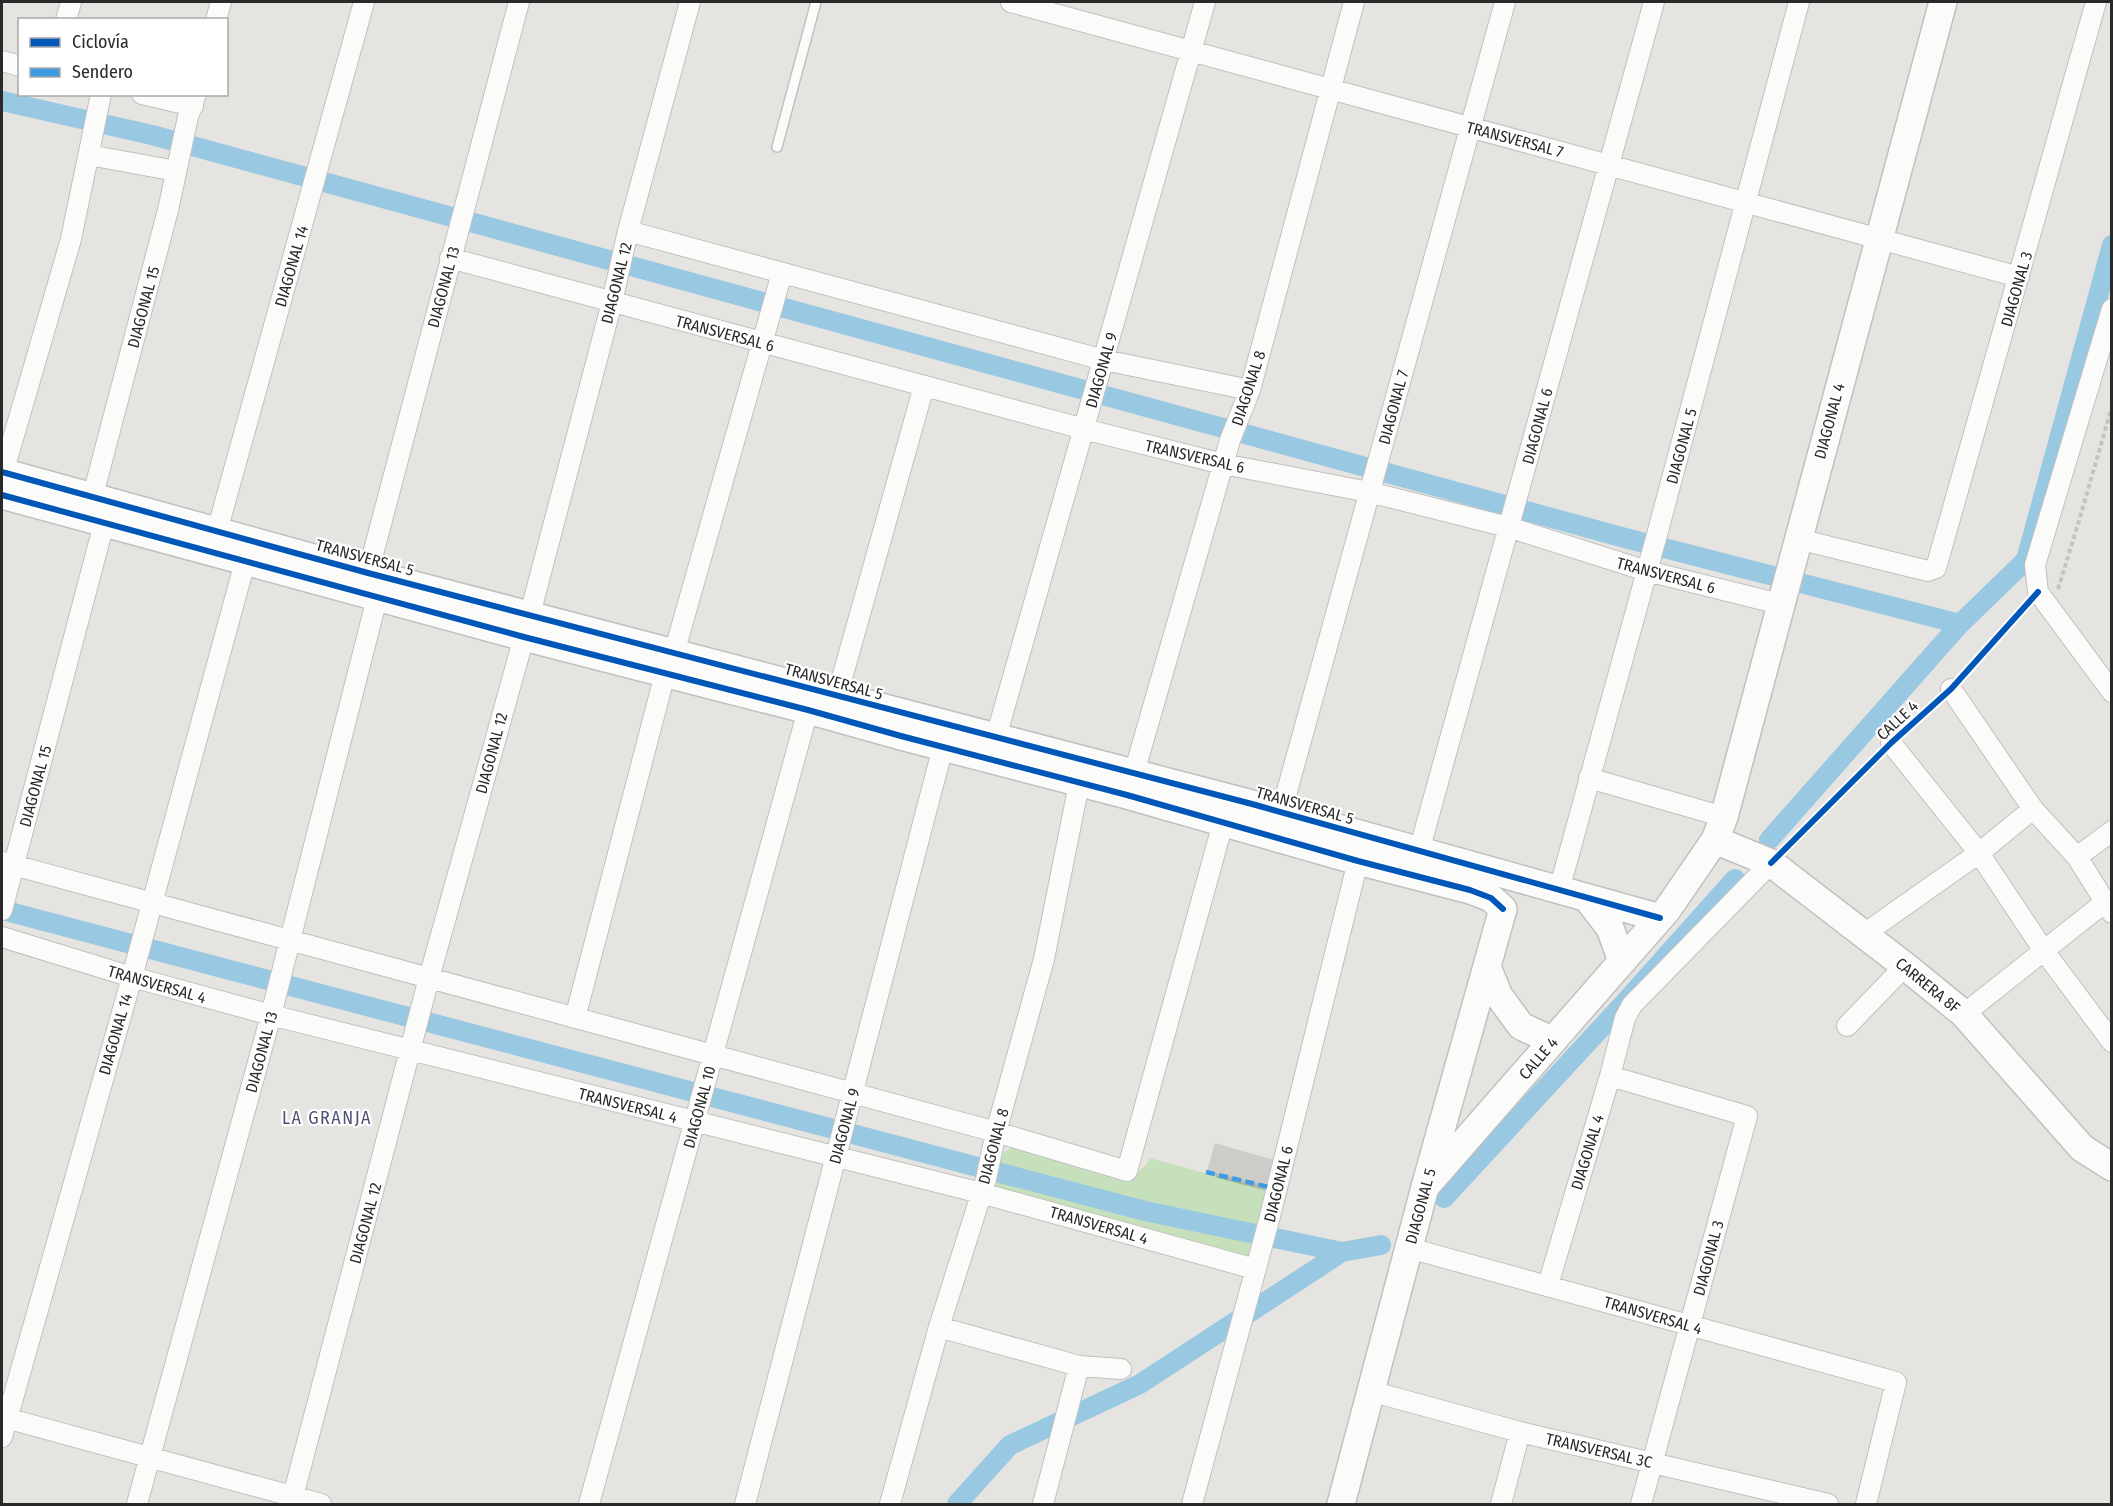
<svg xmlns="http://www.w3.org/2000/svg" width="2113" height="1506" font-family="'Fira Sans Condensed',sans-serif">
	<rect width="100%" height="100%" fill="#e6e4e0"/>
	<path fill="#c6e0bb" d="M1012 1147 1120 1176C1134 1175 1144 1171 1150 1158L1267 1190 1249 1260 997 1196 991 1179 997 1157Z"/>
	<path fill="#0003" d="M1273 1162 1276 1193 1217 1178 1209 1170Z"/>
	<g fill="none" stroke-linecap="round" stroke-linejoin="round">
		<path stroke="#99c8e2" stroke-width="20" d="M2 101 152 135 1625 538 1960 624
			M1769 840 1960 624 2026 560 2112 245
			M2 910 1145 1211 1342 1252
			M1444 1198 1625 1002 1735 879
			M957 1504 1010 1445 1140 1384 1342 1252 1381 1245"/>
	</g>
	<path fill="#ceccc9" d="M1215 1143 1274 1160 1268 1186 1207 1171Z"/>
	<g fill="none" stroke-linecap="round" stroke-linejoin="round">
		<g stroke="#c0c0c0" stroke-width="12">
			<path id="lane" d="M777 147 816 2"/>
		</g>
		<g stroke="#c0c0c0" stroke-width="22">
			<path id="street" d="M1011 2 2019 277
				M66 20 71 2
				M216 20 221 2
				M2 61 20 66
				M142 94 193 106
				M89 155 176 171
				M628 231 1104 360 1250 390
				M450 258 1084 429 1223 464 1369 492 1508 527 1647 571 1780 604
				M2112 309 2035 565 2038 592 2112 692
				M3 473 71 239 101 94
				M89 510 168 210 188 117 196 94
				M217 531 364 2
				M1798 539 1928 571 1936 568 2096 2
				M368 573 519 2
				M674 653 782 273
				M1951 689 2033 809 2077 857 2112 913
				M837 696 924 386
				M996 737 1205 2
				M1891 743 1979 853 2044 951 2112 1042
				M1134 773 1230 440 1250 390 1354 2
				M1589 778 1724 817
				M1281 813 1505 2
				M1419 851 1654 2
				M2077 857 2112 831
				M2 862 996 1132 1127 1171 1223 823
				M1559 890 1658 531 1799 2
				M2 910 107 512
				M1864 934 1979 853 2033 809
				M2 937 132 977 271 1015 981 1193 1255 1269
				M1964 1014 2104 903
				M575 1018 665 674
				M1847 1026 1905 966
				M1610 1076 1747 1116 1641 1504
				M1409 1248 1896 1382 1866 1504
				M1548 1285 1610 1076 1625 1018 1632 1005 1771 863
				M939 1327 1079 1366 1121 1369
				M1370 1391 1520 1432 1828 1504
				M2 1417 321 1504
				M2 1437 132 977 245 562
				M137 1504 271 1015 377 598
				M291 1504 429 978 524 637 612 302 628 231 690 2
				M589 1504 808 710
				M745 1504 943 747
				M890 1504 939 1327 986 1179 996 1132 1044 959 1079 784
				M1043 1504 1079 1366
				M1192 1504 1268 1224 1358 861
				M1501 1504 1520 1432"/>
		</g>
		<g stroke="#c0c0c0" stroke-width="30">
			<path id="secondary" d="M2 472 368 573 1252 804 1660 918
				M2 495 524 637 808 710 901 736 1127 795 1358 861 1470 890 1491 898 1503 909
				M1715 840 1771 863 1905 966 1964 1014 2082 1148 2112 1167
				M1587 898 1610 928 1622 961
				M1487 967 1499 996 1521 1026 1553 1041
				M1425 1187 1667 910 1715 840 1724 817 1943 2
				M1341 1504 1425 1187 1503 909"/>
		</g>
		<path stroke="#c3c3c2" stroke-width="4" stroke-dasharray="4.5 3" stroke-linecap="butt" d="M2058 589 2079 521 2112 406"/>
		<use href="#lane" stroke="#fbfbfa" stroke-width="9"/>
		<use href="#street" stroke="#fbfbfa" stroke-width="20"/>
		<use href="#secondary" stroke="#fbfbfa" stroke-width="27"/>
		<path stroke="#3d9ce1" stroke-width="4.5" stroke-dasharray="9 4.5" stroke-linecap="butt" d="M1206 1172 1277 1189"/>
		<g stroke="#fff" stroke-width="10">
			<path id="cycleway" d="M2 472 368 573 1252 804 1660 918
				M2 495 524 637 808 710 901 736 1127 795 1358 861 1470 890 1491 898 1503 909
				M1771 863 1891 743 1951 689 2038 592"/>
		</g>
		<use href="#cycleway" stroke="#0057b8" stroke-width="6"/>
	</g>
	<g text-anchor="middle" stroke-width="4.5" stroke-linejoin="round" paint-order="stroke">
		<g font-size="16" fill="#292929" stroke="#fff">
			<text transform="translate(1515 139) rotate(15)" y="6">TRANSVERSAL 7</text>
			<text transform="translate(291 266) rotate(-74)" y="6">DIAGONAL 14</text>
			<text transform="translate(616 283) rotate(-76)" y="6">DIAGONAL 12</text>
			<text transform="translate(443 287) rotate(-75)" y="6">DIAGONAL 13</text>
			<text transform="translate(2016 289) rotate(-74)" y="6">DIAGONAL 3</text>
			<text transform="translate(143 307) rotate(-75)" y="6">DIAGONAL 15</text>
			<text transform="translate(725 333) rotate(15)" y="6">TRANSVERSAL 6</text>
			<text transform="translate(1101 370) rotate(-74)" y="6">DIAGONAL 9</text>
			<text transform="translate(1248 388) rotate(-72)" y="6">DIAGONAL 8</text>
			<text transform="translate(1393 407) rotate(-75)" y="6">DIAGONAL 7</text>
			<text transform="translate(1829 421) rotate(-75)" y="6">DIAGONAL 4</text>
			<text transform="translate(1537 426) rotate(-75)" y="6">DIAGONAL 6</text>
			<text transform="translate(1681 446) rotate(-75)" y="6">DIAGONAL 5</text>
			<text transform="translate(1195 456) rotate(13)" y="6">TRANSVERSAL 6</text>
			<text transform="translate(365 557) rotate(15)" y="6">TRANSVERSAL 5</text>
			<text transform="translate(1666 575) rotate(15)" y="6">TRANSVERSAL 6</text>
			<text transform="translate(834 681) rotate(15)" y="6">TRANSVERSAL 5</text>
			<text transform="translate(1897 720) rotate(-43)" y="6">CALLE 4</text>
			<text transform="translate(491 753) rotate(-75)" y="6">DIAGONAL 12</text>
			<text transform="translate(35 786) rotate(-75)" y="6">DIAGONAL 15</text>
			<text transform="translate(1305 805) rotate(16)" y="6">TRANSVERSAL 5</text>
			<text transform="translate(157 984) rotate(16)" y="6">TRANSVERSAL 4</text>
			<text transform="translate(1928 985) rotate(39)" y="6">CARRERA 8F</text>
			<text transform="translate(115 1034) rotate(-74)" y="6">DIAGONAL 14</text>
			<text transform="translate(261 1052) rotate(-75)" y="6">DIAGONAL 13</text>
			<text transform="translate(1538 1058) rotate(-49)" y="6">CALLE 4</text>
			<text transform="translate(628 1105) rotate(14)" y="6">TRANSVERSAL 4</text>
			<text transform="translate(699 1107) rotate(-75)" y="6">DIAGONAL 10</text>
			<text transform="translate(844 1126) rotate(-75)" y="6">DIAGONAL 9</text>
			<text transform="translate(993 1146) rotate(-75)" y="6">DIAGONAL 8</text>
			<text transform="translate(1587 1152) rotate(-73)" y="6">DIAGONAL 4</text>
			<text transform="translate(1278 1184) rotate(-76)" y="6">DIAGONAL 6</text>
			<text transform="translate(1420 1206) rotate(-75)" y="6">DIAGONAL 5</text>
			<text transform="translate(365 1223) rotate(-75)" y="6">DIAGONAL 12</text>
			<text transform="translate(1099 1225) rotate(16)" y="6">TRANSVERSAL 4</text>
			<text transform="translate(1708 1258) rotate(-75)" y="6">DIAGONAL 3</text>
			<text transform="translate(1653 1315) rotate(16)" y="6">TRANSVERSAL 4</text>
			<text transform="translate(1599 1450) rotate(13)" y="6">TRANSVERSAL 3C</text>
		</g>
		<g font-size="18" letter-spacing="1.5" fill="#4e5175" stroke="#fff">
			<text x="327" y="1124">LA GRANJA</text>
		</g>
	</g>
	<rect width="2113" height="1506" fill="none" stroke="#292929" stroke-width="6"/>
	<rect x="18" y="18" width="210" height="78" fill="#ffffff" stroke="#a9a9a9" stroke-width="1.5"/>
	<rect x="30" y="38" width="30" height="9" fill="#0057b8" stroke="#a9a9a9" stroke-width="1.5"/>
	<text x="72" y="48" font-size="18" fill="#292929">Ciclovía</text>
	<rect x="30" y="68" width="30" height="9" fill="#3d9ce1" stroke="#a9a9a9" stroke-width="1.5"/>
	<text x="72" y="78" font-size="18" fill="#292929">Sendero</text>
</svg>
